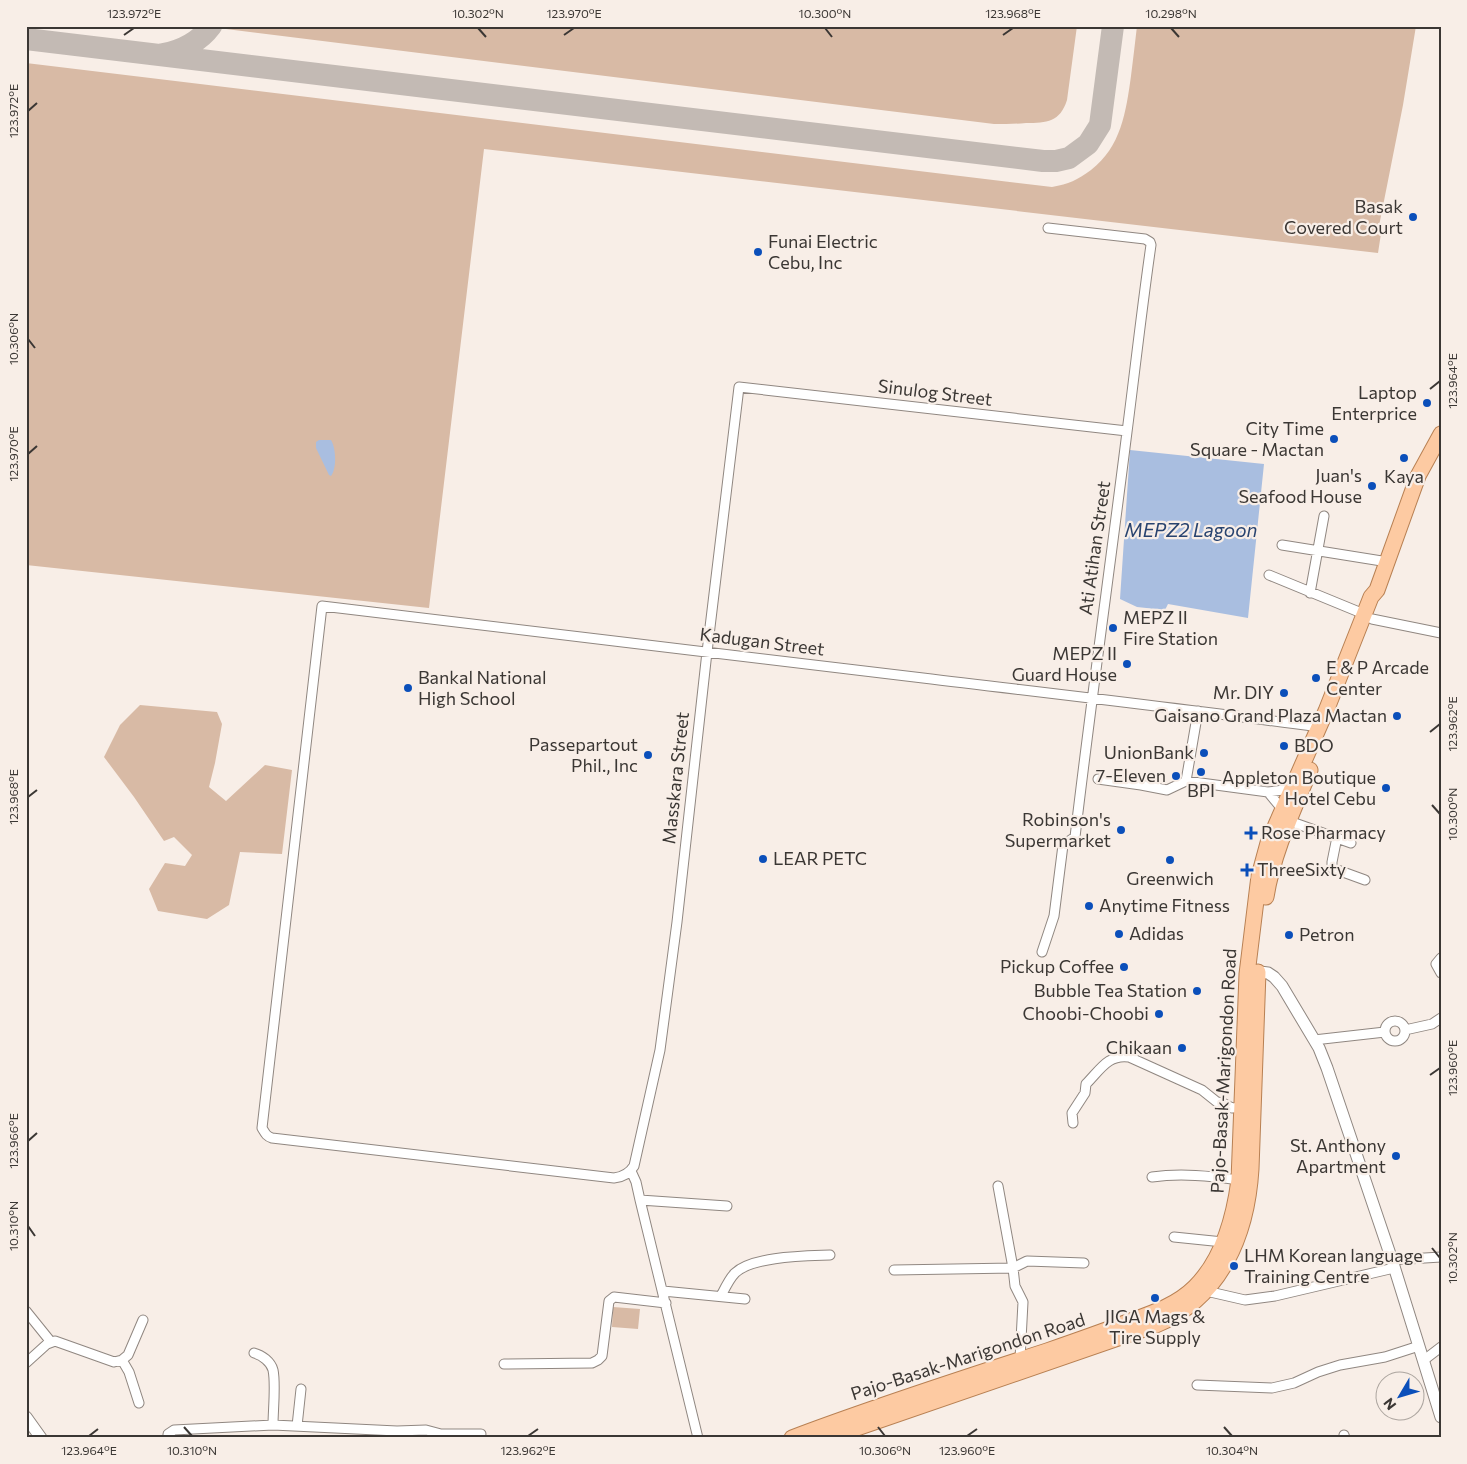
<svg xmlns="http://www.w3.org/2000/svg" width="1467" height="1464" font-family="Commissioner,sans-serif">
	<rect width="100%" height="100%" fill="#f8eee7"/>
	<path fill="#d8baa5" d="M229 26H1077L1067 100C1060 122 1047 123 1026 123 1015 124 1005 124 994 124L226 29Z
		M1137 26H1416L1403 105 1379 226 1382 227 1378 253 484 149 429 608 26 565V63L1052 187C1069 184 1077 180 1091 170 1121 147 1126 112 1131 76 1133 60 1135 43 1137 26Z
		M140 705 217 712 222 724 215 763 209 787 226 801 265 765 292 770 282 854 240 852 229 905 207 919 158 911 149 889 165 863 185 866 192 855 174 837 164 841 134 797 104 757 120 725Z
		M613 1307 640 1309 638 1329 612 1327Z"/>
	<path fill="#a9bee0" d="M319 440H331C336 448 337 468 331 476L329 475 316 448V442Z
		M1130 450 1264 464 1248 618 1168 604 1165 610 1137 607 1120 599Z"/>
	<g fill="none" stroke-linecap="round" stroke-linejoin="round">
		<path stroke="#c3bab4" stroke-width="22" d="M26 39 1043 161H1056L1069 158 1088 144 1100 125 1113 26
			M163 54C182 51 200 41 211 26"/>
		<g stroke="#908781" stroke-width="11">
			<path id="minor" d="M1127 431 739 387 707 652 677 922 660 1050 634 1166C629 1174 623 1177 614 1178L272 1138C266 1136 265 1133 262 1128L322 606C522 630 723 654 923 678 1055 694 1187 709 1318 727
				M1282 545 1388 562
				M1269 575 1364 614
				M1310 593 1324 516
				M1372 619 1441 633
				M1098 779 1141 785 1167 790 1186 781 1268 792 1291 789
				M1186 781 1198 711
				M1268 792 1282 809
				M1289 821 1351 843
				M1337 837 1332 862V868L1365 880
				M1042 952 1054 916 1063 845 1075 837C1091 702 1110 567 1127 432 1135 370 1142 307 1151 245L1150 242 1145 239 1048 228
				M1441 958 1436 964 1441 973
				M1385 1031a10 10 0 1 1 20 0a10 10 0 1 1-20 0Z
				M1405 1030 1432 1024 1441 1018
				M1314 1040 1385 1032
				M1073 1123 1072 1113 1085 1093 1086 1084C1100 1070 1108 1054 1129 1057L1202 1090 1217 1102 1223 1103 1232 1108 1242 1107
				M631 1171 636 1182 640 1200 698 1438
				M1152 1177C1181 1173 1210 1176 1239 1180
				M998 1186 1013 1268 1015 1286 1023 1302 1020 1359
				M640 1200 727 1206
				M1174 1237 1223 1242
				M1392 1260 1441 1257
				M894 1270 1013 1268 1027 1261 1084 1263
				M663 1291 745 1299
				M1206 1291 1245 1300 1275 1296 1394 1268
				M721 1296C725 1288 729 1279 735 1273 753 1256 806 1256 830 1255
				M26 1311 51 1342
				M254 1353C262 1355 271 1362 273 1370 276 1384 273 1410 273 1425
				M122 1360 129 1372 139 1403
				M1424 1360 1441 1347
				M26 1363 47 1344 55 1341 114 1362 122 1360 128 1355 143 1320
				M504 1364 592 1363 598 1360 602 1356 609 1301 614 1297 666 1303
				M1197 1385 1272 1388 1294 1383 1318 1372 1340 1365 1385 1357 1419 1346
				M297 1426 301 1389
				M1344 1435 1345 1438
				M168 1438V1434L174 1430 273 1425 397 1431 426 1430 441 1434H481"/>
		</g>
		<g stroke="#908781" stroke-width="13">
			<path id="tertiary" d="M1252 971 1268 973 1274 977 1282 986 1319 1048 1327 1068 1392 1260 1441 1417
				M26 1417 41 1438"/>
		</g>
		<g stroke="#b88053" stroke-width="17">
			<path id="primary" d="M1266 897C1273 853 1293 811 1310 770
				M792 1438C876 1406 961 1379 1047 1351 1073 1342 1099 1333 1125 1323 1150 1314 1176 1306 1195 1287 1223 1259 1234 1218 1239 1180L1247 974 1259 876 1268 843 1326 711 1371 597 1377 590 1418 476 1441 434
				M828 1438 1156 1325C1221 1298 1247 1235 1251 1169L1258 972"/>
		</g>
		<use href="#minor" stroke="#fff" stroke-width="9"/>
		<use href="#tertiary" stroke="#fff" stroke-width="11"/>
		<use href="#primary" stroke="#fdcaa2" stroke-width="15"/>
	</g>
	<path fill="none" stroke="#3b3734" stroke-width="2" d="M478 28 486 37M825 28 832 37M1171 28 1179 37M124 35 134 28M564 35 574 28M1003 35 1013 28M28 111 37 103M28 339 35 348M1430 389 1440 381M28 454 37 446M1430 732 1440 724M28 797 37 790M1432 805 1440 814M1430 1075 1440 1068M28 1141 37 1133M28 1226 35 1236M1432 1248 1440 1258M184 1427 192 1436M878 1427 885 1436M1224 1427 1232 1436M89 1436 98 1429M528 1436 538 1429M967 1436 977 1429"/>
	<g fill="#0b4fba" stroke="#f8eee7" stroke-width="2">
		<circle cx="1413" cy="217" r="5"/>
		<circle cx="758" cy="252" r="5"/>
		<circle cx="1427" cy="403" r="5"/>
		<circle cx="1334" cy="439" r="5"/>
		<circle cx="1404" cy="458" r="5"/>
		<circle cx="1372" cy="486" r="5"/>
		<circle cx="1113" cy="628" r="5"/>
		<circle cx="1127" cy="664" r="5"/>
		<circle cx="1316" cy="678" r="5"/>
		<circle cx="408" cy="688" r="5"/>
		<circle cx="1284" cy="693" r="5"/>
		<circle cx="1397" cy="716" r="5"/>
		<circle cx="1284" cy="746" r="5"/>
		<circle cx="1204" cy="753" r="5"/>
		<circle cx="648" cy="755" r="5"/>
		<circle cx="1201" cy="772" r="5"/>
		<circle cx="1176" cy="776" r="5"/>
		<circle cx="1386" cy="788" r="5"/>
		<circle cx="1121" cy="830" r="5"/>
		<path d="M1248.5 825.5h5v5h5v5h-5v5h-5v-5h-5v-5h5z"/>
		<circle cx="763" cy="859" r="5"/>
		<circle cx="1170" cy="860" r="5"/>
		<path d="M1244.5 862.5h5v5h5v5h-5v5h-5v-5h-5v-5h5z"/>
		<circle cx="1089" cy="906" r="5"/>
		<circle cx="1119" cy="934" r="5"/>
		<circle cx="1289" cy="935" r="5"/>
		<circle cx="1124" cy="967" r="5"/>
		<circle cx="1197" cy="991" r="5"/>
		<circle cx="1159" cy="1014" r="5"/>
		<circle cx="1182" cy="1048" r="5"/>
		<circle cx="1396" cy="1156" r="5"/>
		<circle cx="1234" cy="1266" r="5"/>
		<circle cx="1155" cy="1298" r="5"/>
	</g>
	<g text-anchor="middle" stroke-width="4.5" stroke-linejoin="round" paint-order="stroke">
		<g font-size="18" fill="#3b3734" stroke="#f8eee7" text-anchor="end">
			<text x="1403" y="213">Basak<tspan x="1403" dy="21">Covered Court</tspan></text>
			<text x="768" y="248" text-anchor="start">Funai Electric<tspan x="768" dy="21">Cebu, Inc</tspan></text>
			<text x="1417" y="399">Laptop<tspan x="1417" dy="21">Enterprice</tspan></text>
			<text x="1324" y="435">City Time<tspan x="1324" dy="21">Square - Mactan</tspan></text>
			<text x="1362" y="482">Juan's<tspan x="1362" dy="21">Seafood House</tspan></text>
			<text x="1404" y="483" text-anchor="middle">Kaya</text>
			<text x="1123" y="624" text-anchor="start">MEPZ II<tspan x="1123" dy="21">Fire Station</tspan></text>
			<text x="1117" y="660">MEPZ II<tspan x="1117" dy="21">Guard House</tspan></text>
			<text x="1326" y="674" text-anchor="start">E &amp; P Arcade<tspan x="1326" dy="21">Center</tspan></text>
			<text x="418" y="684" text-anchor="start">Bankal National<tspan x="418" dy="21">High School</tspan></text>
			<text x="1274" y="699">Mr. DIY</text>
			<text x="1387" y="722">Gaisano Grand Plaza Mactan</text>
			<text x="638" y="751">Passepartout<tspan x="638" dy="21">Phil., Inc</tspan></text>
			<text x="1294" y="752" text-anchor="start">BDO</text>
			<text x="1194" y="759">UnionBank</text>
			<text x="1166" y="782">7-Eleven</text>
			<text x="1376" y="784">Appleton Boutique<tspan x="1376" dy="21">Hotel Cebu</tspan></text>
			<text x="1201" y="797" text-anchor="middle">BPI</text>
			<text x="1111" y="826">Robinson's<tspan x="1111" dy="21">Supermarket</tspan></text>
			<text x="1261" y="839" text-anchor="start">Rose Pharmacy</text>
			<text x="773" y="865" text-anchor="start">LEAR PETC</text>
			<text x="1257" y="876" text-anchor="start">ThreeSixty</text>
			<text x="1170" y="885" text-anchor="middle">Greenwich</text>
			<text x="1099" y="912" text-anchor="start">Anytime Fitness</text>
			<text x="1129" y="940" text-anchor="start">Adidas</text>
			<text x="1299" y="941" text-anchor="start">Petron</text>
			<text x="1114" y="973">Pickup Coffee</text>
			<text x="1187" y="997">Bubble Tea Station</text>
			<text x="1149" y="1020">Choobi-Choobi</text>
			<text x="1172" y="1054">Chikaan</text>
			<text x="1386" y="1152">St. Anthony<tspan x="1386" dy="21">Apartment</tspan></text>
			<text x="1244" y="1262" text-anchor="start">LHM Korean language<tspan x="1244" dy="21">Training Centre</tspan></text>
			<text x="1155" y="1323" text-anchor="middle">JIGA Mags &amp;<tspan x="1155" dy="21">Tire Supply</tspan></text>
		</g>
		<g font-size="18" fill="#3b3734" stroke="#f8eee7">
			<text transform="translate(935 393) rotate(7)" y="6">Sinulog Street</text>
			<text transform="translate(1095 548) rotate(-82)" y="6">Ati Atihan Street</text>
			<text transform="translate(762 642) rotate(7)" y="6">Kadugan Street</text>
			<text transform="translate(676 778) rotate(-84)" y="6">Masskara Street</text>
			<text transform="translate(1224 1071) rotate(-87)" y="6">Pajo-Basak-Marigondon Road</text>
			<text transform="translate(968 1357) rotate(-18)" y="6">Pajo-Basak-Marigondon Road</text>
		</g>
		<g font-size="19" font-style="italic" fill="#28436f" stroke="#f8eee7">
			<text x="1191" y="537">MEPZ2 Lagoon</text>
		</g>
	</g>
	<rect width="1467" height="1464" fill="none" stroke="#f8eee7" stroke-width="55"/>
	<g transform="translate(1400 1396) rotate(232)"><circle r="24" fill="#f8eee7" stroke="#aca59f"/>
	<path d="M0-4L9 19L0 12L-9 19Z" fill="#0b4fba"/>
	<text y="-8" font-size="14" font-weight="bold" text-anchor="middle" fill="#3b3734">N</text>
	</g>
	<rect x="28" y="28" width="1412" height="1408" fill="none" stroke="#3b3734" stroke-width="2"/>
	<g font-size="12" text-anchor="middle" fill="#3b3734">
		<text x="134" y="18">123.972°E</text>
		<text x="478" y="18">10.302°N</text>
		<text x="574" y="18">123.970°E</text>
		<text x="825" y="18">10.300°N</text>
		<text x="1013" y="18">123.968°E</text>
		<text x="1171" y="18">10.298°N</text>
		<text transform="translate(14 111) rotate(-90)" y="4">123.972°E</text>
		<text transform="translate(14 339) rotate(-90)" y="4">10.306°N</text>
		<text transform="translate(1453 381) rotate(-90)" y="4">123.964°E</text>
		<text transform="translate(14 454) rotate(-90)" y="4">123.970°E</text>
		<text transform="translate(1453 724) rotate(-90)" y="4">123.962°E</text>
		<text transform="translate(14 797) rotate(-90)" y="4">123.968°E</text>
		<text transform="translate(1453 814) rotate(-90)" y="4">10.300°N</text>
		<text transform="translate(1453 1068) rotate(-90)" y="4">123.960°E</text>
		<text transform="translate(14 1141) rotate(-90)" y="4">123.966°E</text>
		<text transform="translate(14 1226) rotate(-90)" y="4">10.310°N</text>
		<text transform="translate(1453 1258) rotate(-90)" y="4">10.302°N</text>
		<text x="89" y="1455">123.964°E</text>
		<text x="192" y="1455">10.310°N</text>
		<text x="528" y="1455">123.962°E</text>
		<text x="885" y="1455">10.306°N</text>
		<text x="967" y="1455">123.960°E</text>
		<text x="1232" y="1455">10.304°N</text>
	</g>
</svg>
